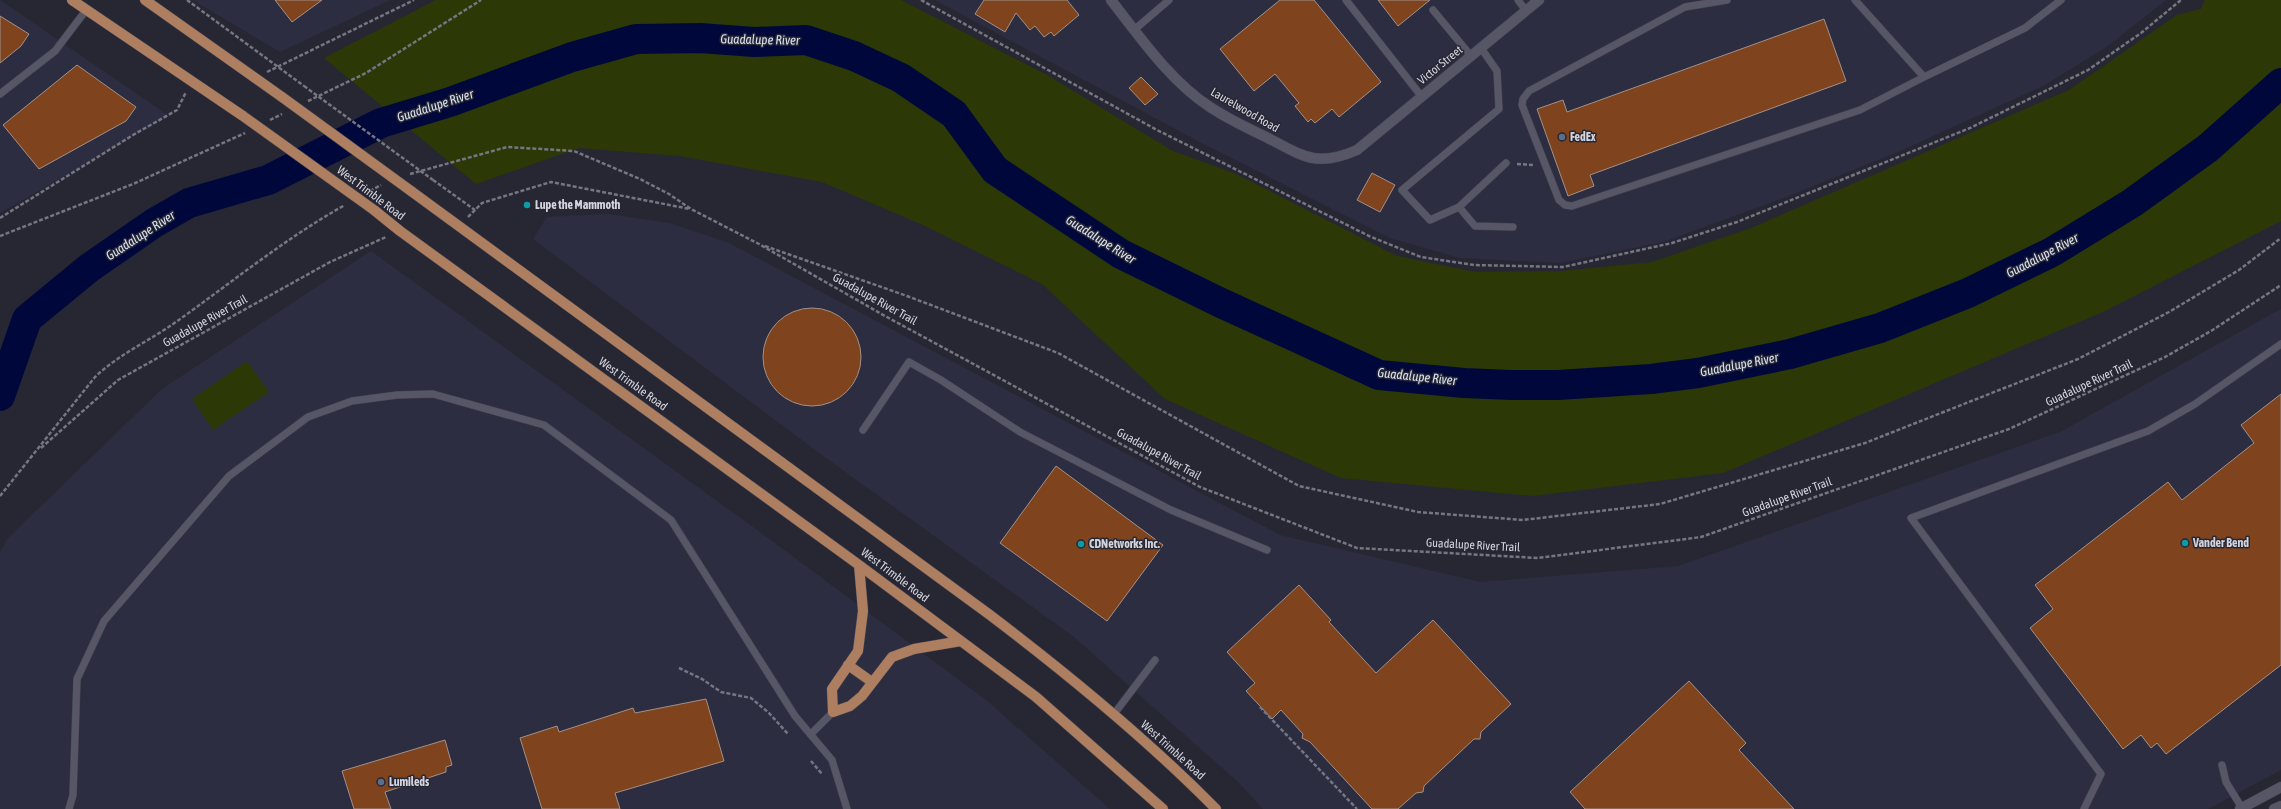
<svg xmlns="http://www.w3.org/2000/svg" width="2281" height="809" font-family="'Asap Condensed',sans-serif">
	<rect width="100%" height="100%" fill="#272734"/>
	<path fill="#2d2d41" d="M0 0 169 116 0 213Z
		M193 0H390L280 52Z
		M935 0H2166L2108 46 2043 86 1898 152 1786 197 1663 242 1560 263 1460 258 1390 238 1198 141Z
		M608 214 669 223 729 243 1280 535 1480 582 1678 566 2060 432 2281 309V770L2208 809H1263L1238 782 1074 637 822 455 533 239 547 217Z
		M371 251 764 535 986 700 1110 809H0V552L7 539 162 389Z"/>
	<path fill="#2c3906" d="M436 0H901L1045 74 1173 151 1236 174 1397 256 1475 272 1561 271 1652 262 1751 228 2069 90 2177 15 2201 9 2205 0H2281V221L2105 311 1723 473 1532 496 1341 478 1165 399 1042 284 923 225 822 182 680 156 579 148 476 184 324 58Z
		M247 361 269 392 213 430 192 399Z"/>
	<g fill="none" stroke-linecap="round" stroke-linejoin="round">
		<path stroke="#00083b" stroke-width="30" d="M0 396 27 319 89 268 154 223 189 203 268 180 381 123 450 102 572 57 636 39 700 38 754 42 806 40 854 56 901 78 954 114 995 170 1121 254 1219 302 1379 375 1464 383 1511 385H1558L1651 379 1698 373 1790 354 1880 328 1968 293 2052 252 2132 203 2208 148 2281 83"/>
	</g>
	<path fill="#7f431d" stroke="#a29188" d="M275 0H322L292 22Z
		M984 0H1067L1079 15 1054 36 1051 32 1044 37 1035 26 1030 30 1016 13 1005 32 975 14Z
		M1280 0H1314L1381 82 1339 117 1332 109 1315 123 1311 119 1308 122 1295 106 1299 103 1275 74 1254 91 1220 49Z
		M1378 0H1430L1398 26Z
		M0 16 29 34 21 46 0 63Z
		M1824 19 1846 81 1590 175 1594 186 1568 196 1537 109 1563 100 1567 112Z
		M77 65 136 107 126 121 39 169 3 125Z
		M1141 77 1158 94 1145 105 1129 88Z
		M1372 173 1395 185 1380 212 1357 200Z
		M763 357a49 49 0 1 1 98 0a49 49 0 1 1-98 0Z
		M2281 394V665L2166 754 2157 743 2151 748 2141 735 2123 749 2030 628 2053 609 2035 585 2168 482 2182 500 2254 443 2241 425Z
		M1056 466 1163 545 1107 621 1000 543Z
		M1299 585 1331 620 1329 622 1376 673 1433 620 1511 704 1481 732 1480 739H1474L1424 786 1423 792 1416 793 1398 809H1372L1310 742 1302 738 1303 734 1281 710 1272 719 1246 691 1255 683 1227 652Z
		M1689 681 1746 743 1739 750 1794 809H1585L1570 792Z
		M706 699 724 761 615 793 620 809H542L520 738 557 726 559 732 633 708 635 713Z
		M445 740 452 765 446 767V772L385 792 391 809H354L342 771Z"/>
	<g fill="none" stroke-linecap="round" stroke-linejoin="round">
		<g stroke="#43434e" stroke-width="8">
			<path id="lane" d="M1346 0 1422 97
				M1518 0 1526 11
				M1727 0 1685 7 1529 91 1523 99 1522 105 1559 200 1565 205 1572 206 1860 110 1924 77
				M1855 0 1924 77 2025 28 2061 0
				M1433 10 1471 56
				M1134 30 1169 0
				M1481 48 1497 71 1499 109 1402 190 1430 220 1459 207 1506 163
				M0 94 55 51 87 9
				M1459 207 1475 226 1513 227
				M863 430 909 362 941 380 1020 432 1171 510 1267 550
				M1114 714 1155 660
				M811 734 833 712
				M2222 765 2226 782 2242 808
				M69 809 73 795 77 679 104 621 229 476 308 417 352 401 397 395 433 394 544 425 671 520 795 716 832 760 847 809
				M2084 809 2101 774 1911 518 2148 431 2195 404 2281 344"/>
		</g>
		<g stroke="#43434e" stroke-width="11">
			<path id="street" d="M1111 0C1139 36 1171 82 1210 107 1228 119 1247 128 1266 137 1303 156 1316 168 1357 150L1539 0"/>
		</g>
		<g stroke="#43434e" stroke-width="11">
			<path id="secondary" d="M2240 809 2281 787
				M2274 809 2281 806"/>
		</g>
		<g stroke="#43434e" stroke-width="11">
			<path id="primary" d="M72 0 243 116
				M145 0 282 97
				M411 191 990 615C1069 675 1146 738 1216 809
				M374 210 400 231 859 565 1036 697 1163 809
				M859 565 863 611 858 651 832 689 833 712 850 706 862 696 892 657 914 649 961 641
				M848 665 872 682"/>
		</g>
		<path stroke="#767682" stroke-width="2.5" stroke-dasharray="4 2" stroke-linecap="butt" d="M187 0 304 86
			M921 0 1157 130 1369 236 1421 257 1474 265 1563 267 1672 243 1737 222 1970 128 2088 70 2141 33 2181 0
			M267 72 414 0
			M308 101 366 73 481 0
			M270 120 282 114
			M1517 164 1534 165
			M410 174 507 147 574 151 640 179 669 194 691 209 759 244 885 316 1200 487 1357 548 1538 558 1701 537 2009 429 2165 357 2211 331 2281 285
			M433 180 475 210
			M370 191 381 185
			M468 217 482 203 551 182 690 209
			M0 218 133 135 177 110 186 92
			M0 236 133 184 245 133
			M765 246 907 296 1058 353 1299 486 1418 512 1523 520 1660 504 1865 443 2078 359 2169 312 2239 270 2281 238
			M41 448 118 380 330 262 386 237
			M0 496 95 377C118 355 147 342 173 324 230 284 284 239 345 205
			M679 668 702 679 721 692 751 698 769 713 788 734
			M1260 707 1357 809
			M811 761 822 774"/>
		<use href="#lane" stroke="#565666" stroke-width="7"/>
		<use href="#street" stroke="#565666" stroke-width="10"/>
		<use href="#secondary" stroke="#565666" stroke-width="10"/>
		<use href="#primary" stroke="#ae7e60" stroke-width="10"/>
		<g stroke="#43434e" stroke-width="11" stroke-linecap="butt">
			<path id="primary-bridge" d="M282 97 411 191
				M243 116 374 210"/>
		</g>
		<path stroke="#767682" stroke-width="2.5" stroke-dasharray="4 2" stroke-linecap="butt" d="M304 86 433 180"/>
		<use href="#primary-bridge" stroke="#ae7e60" stroke-width="10"/>
	</g>
	<g fill="#5c6f8a" stroke="#272734" stroke-width="1.5">
		<circle cx="1562" cy="137" r="4"/>
		<circle cx="381" cy="782" r="4"/>
	</g>
	<g fill="#0f9aa8" stroke="#272734" stroke-width="1.5">
		<circle cx="527" cy="205" r="4"/>
		<circle cx="2185" cy="543" r="4"/>
		<circle cx="1081" cy="544" r="4"/>
	</g>
	<g text-anchor="middle" stroke-width="3" stroke-linejoin="round" paint-order="stroke">
		<g font-size="12" fill="#d4d4de" stroke="#272734">
			<text transform="translate(1440 65) rotate(-39)" y="4">Victor Street</text>
			<text transform="translate(1245 110) rotate(30)" y="4">Laurelwood Road</text>
			<text transform="translate(371 193) rotate(37)" y="4">West Trimble Road</text>
			<text transform="translate(875 299) rotate(29)" y="4">Guadalupe River Trail</text>
			<text transform="translate(205 321) rotate(-29)" y="4">Guadalupe River Trail</text>
			<text transform="translate(2089 383) rotate(-25)" y="4">Guadalupe River Trail</text>
			<text transform="translate(633 384) rotate(36)" y="4">West Trimble Road</text>
			<text transform="translate(1159 454) rotate(29)" y="4">Guadalupe River Trail</text>
			<text transform="translate(1787 497) rotate(-20)" y="4">Guadalupe River Trail</text>
			<text transform="translate(1473 545) rotate(3)" y="4">Guadalupe River Trail</text>
			<text transform="translate(895 575) rotate(37)" y="4">West Trimble Road</text>
			<text transform="translate(1173 750) rotate(42)" y="4">West Trimble Road</text>
		</g>
		<g font-size="12" font-weight="bold" fill="#d4d4de" stroke="#272734" text-anchor="start">
			<text x="1570" y="141">FedEx</text>
			<text x="535" y="209">Lupe the Mammoth</text>
			<text x="2193" y="547">Vander Bend</text>
			<text x="1089" y="548">CDNetworks Inc.</text>
			<text x="389" y="786">Lumileds</text>
		</g>
		<g font-size="13" font-style="italic" fill="#dae3f4" stroke="#272734">
			<text transform="translate(760 39) rotate(1)" y="5">Guadalupe River</text>
			<text transform="translate(435 105) rotate(-18)" y="5">Guadalupe River</text>
			<text transform="translate(140 235) rotate(-33)" y="5">Guadalupe River</text>
			<text transform="translate(1101 239) rotate(32)" y="5">Guadalupe River</text>
			<text transform="translate(2042 255) rotate(-28)" y="5">Guadalupe River</text>
			<text transform="translate(1739 364) rotate(-11)" y="5">Guadalupe River</text>
			<text transform="translate(1417 376) rotate(6)" y="5">Guadalupe River</text>
		</g>
	</g>
</svg>
